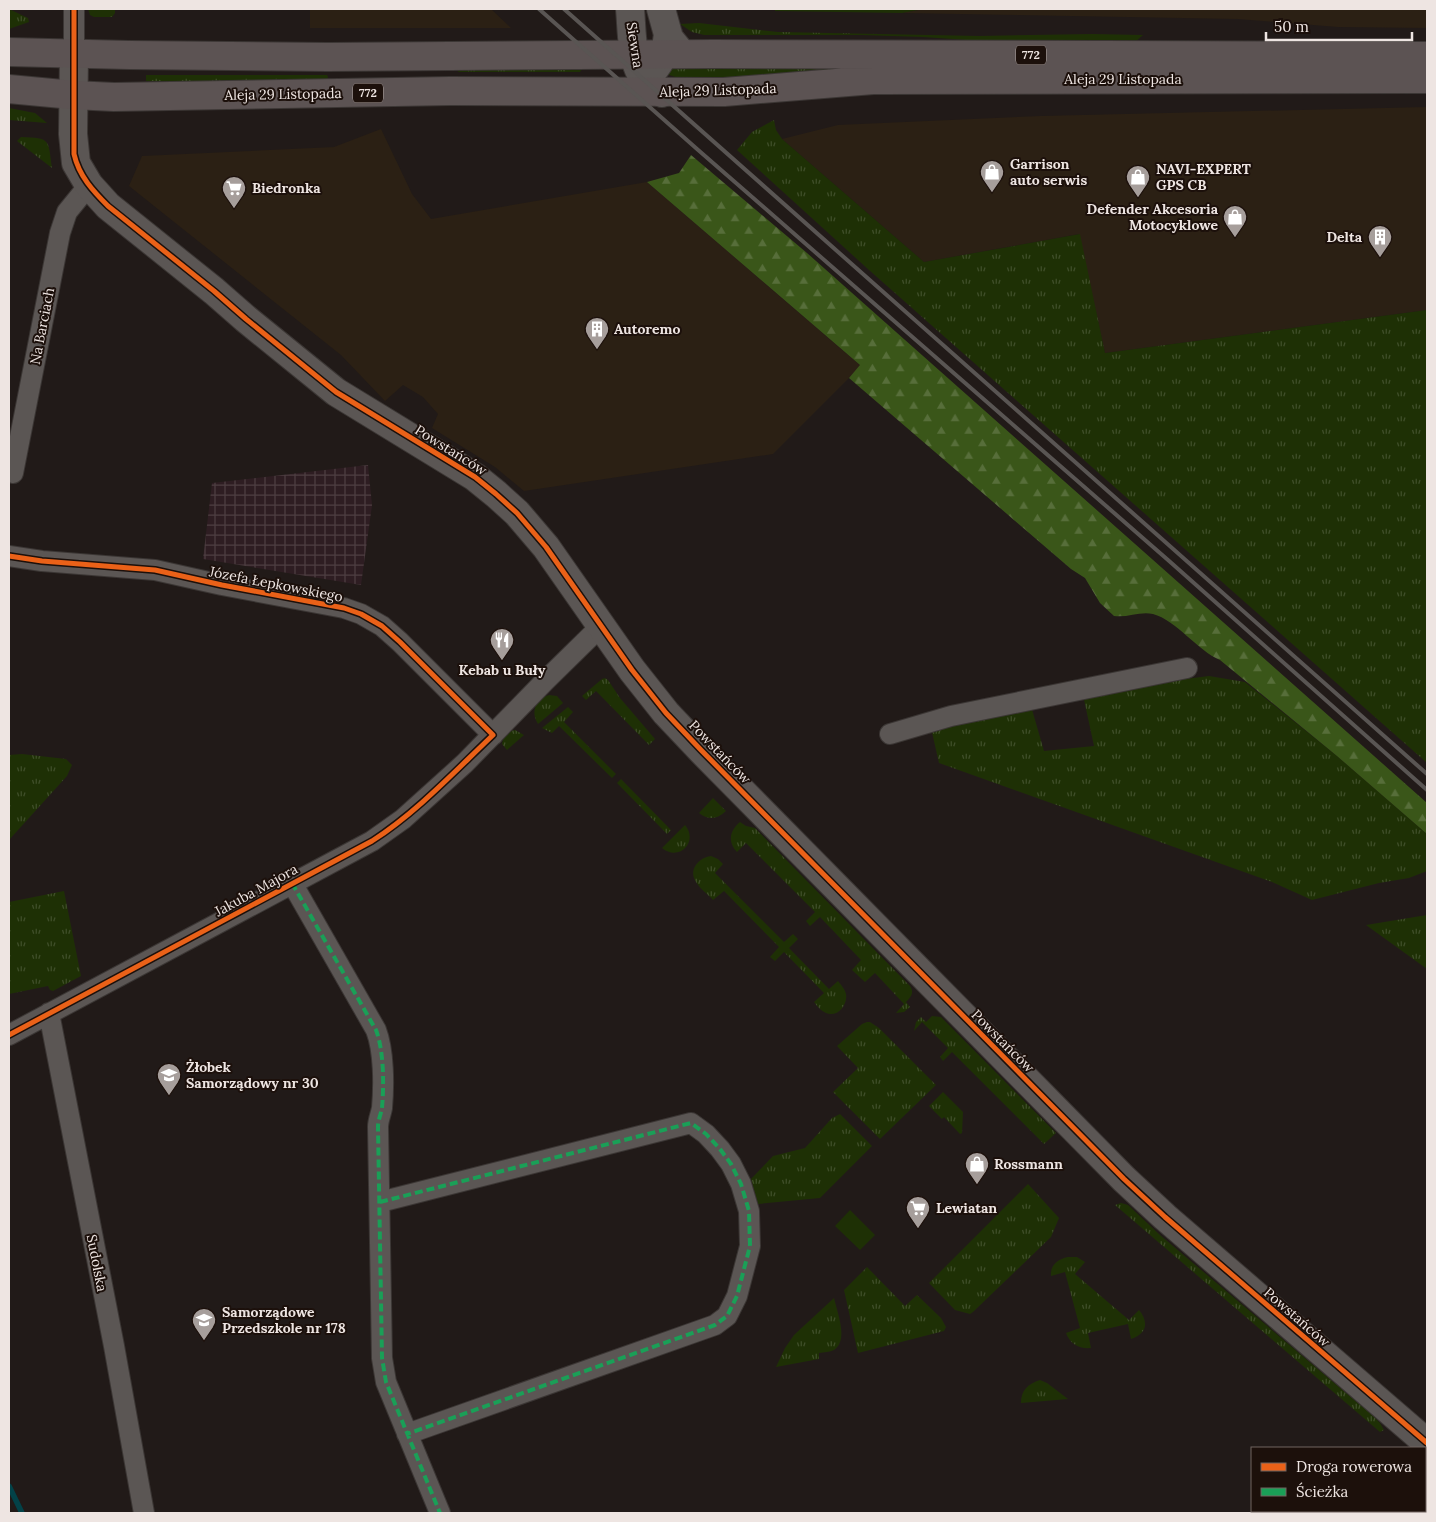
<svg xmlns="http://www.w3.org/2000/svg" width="1436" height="1522" font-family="Lora,serif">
	<defs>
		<pattern id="industrial-grid" width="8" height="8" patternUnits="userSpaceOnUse" patternTransform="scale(1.25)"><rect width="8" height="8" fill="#2e1d22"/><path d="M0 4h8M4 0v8" fill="none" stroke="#4d3e42"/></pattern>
		<pattern id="grass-tufts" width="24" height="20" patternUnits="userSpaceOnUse" patternTransform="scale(1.25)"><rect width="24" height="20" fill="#1e3005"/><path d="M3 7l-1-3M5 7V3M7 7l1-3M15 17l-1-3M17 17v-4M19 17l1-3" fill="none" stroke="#3f4e29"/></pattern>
		<pattern id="forest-firs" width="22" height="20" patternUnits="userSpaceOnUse" patternTransform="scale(1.25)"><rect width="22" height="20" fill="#3a5619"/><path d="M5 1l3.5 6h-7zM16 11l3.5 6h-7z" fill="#576e3a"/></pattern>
	</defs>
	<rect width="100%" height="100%" fill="#211a18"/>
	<path fill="#2b2014" d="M310 9H491L511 28H310Z
		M923 9H1427V28L1338 27 1238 19 902 13Z
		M1427 107V310L1105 353 1079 234 924 262 782 139 838 125 1041 116Z
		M381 129 412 194 431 219 647 182 861 366 773 454 524 491 495 467 432 428 438 414 423 397 403 385 385 401 341 355 129 186 142 156 334 147Z"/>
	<path fill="url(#industrial-grid)" d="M368 465 372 505 361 585 203 559 212 483Z"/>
	<path fill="url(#grass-tufts)" d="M9 9 28 18 29 22 9 29Z
		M88 9H115V13L112 17H94L90 15Z
		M775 9H923L902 13 775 11Z
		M699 23 778 32 979 36 1092 34 1143 35 1135 42 1012 43 923 37 862 35H704L692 32 680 24Z
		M665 67H857L735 81 682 79 666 74Z
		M459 69H582L580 72H459L456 70Z
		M146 75H327L328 77 327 79 279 82 146 81Z
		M9 108 35 113 47 123 9 120Z
		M774 120 776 130 782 139 924 262 1080 234 1105 353 1427 310V763L869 270 737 150 752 132Z
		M21 137C51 138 48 139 52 168L17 141Z
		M1209 676 1245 682 1337 756 1427 834V871L1409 878 1379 883 1312 900 1272 882 939 763 931 728 1031 706 1044 751 1094 746 1083 695 1138 685Z
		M605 678 608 680 620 698 655 739 649 745 596 691 586 700 582 696 602 679Z
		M549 695 557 696 563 703 538 724C530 712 536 699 549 695Z
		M568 707 573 712 564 722 616 774 612 778 559 726 552 733 542 728Z
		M515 730 524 735 507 750 502 744 504 735 511 731Z
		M22 754 66 759 72 765 67 776 9 840V755Z
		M621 779 671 830 667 834 617 783Z
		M713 798 726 811C717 820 708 820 699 813Z
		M740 822 746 826 755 828 910 986C915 993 910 998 906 1002L910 1007 904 1012 896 1013 904 1004 875 973 865 982 852 970 861 960 820 917 810 926 806 921 815 912 746 843 737 852C727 842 730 830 740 822Z
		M685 825C699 842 679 862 662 848Z
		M711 856 718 859 723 864 715 873 784 942 793 934 798 939 789 948 829 989 838 981C841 985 845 989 846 994 848 1005 837 1018 826 1013 821 1011 817 1006 814 1002L824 993 784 952 775 961 770 957 779 947 724 891 713 900C708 894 700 889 696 882 688 870 698 858 711 856Z
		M64 891 81 976 53 991 50 990 48 986 9 994V902Z
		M1427 915V969L1366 925Z
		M932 1016 941 1017 1056 1133 1044 1144 952 1052 943 1061 940 1057 948 1048 922 1022 914 1031 916 1022 921 1017 926 1022Z
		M867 1022H870L879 1028 936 1085 880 1139 833 1092 858 1068 837 1046 862 1024Z
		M943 1092 963 1112 962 1133 960 1134 944 1117 942 1119 929 1106Z
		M840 1114 872 1146 820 1198 758 1204 751 1179 773 1156 805 1148 832 1118Z
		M1028 1184 1059 1218 1051 1237 973 1312 970 1314 955 1310 929 1283Z
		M1121 1203 1128 1205 1160 1235 1372 1415 1380 1423 1384 1430 1380 1432 1115 1205Z
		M1068 1257H1077L1085 1262 1075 1274 1129 1320 1139 1310C1149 1322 1147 1334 1131 1339L1128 1324 1088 1333 1091 1348C1079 1349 1070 1344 1066 1333L1080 1328 1065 1272 1051 1276C1050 1265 1058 1259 1068 1257Z
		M867 1267 905 1306 917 1295 941 1318 946 1327 944 1331 858 1353 844 1290Z
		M834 1298C837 1312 849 1340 834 1350 830 1352 824 1352 819 1353V1359L776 1367 785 1348 794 1335Z
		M1040 1380 1047 1383 1068 1399 1021 1403C1021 1390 1028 1384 1040 1380Z"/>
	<path fill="url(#forest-firs)" d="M691 155 807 253 1427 803V834L1337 756 1220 660C1198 651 1176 620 1153 614 1140 611 1127 618 1114 616L1100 603 1085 578 1071 569 849 378 860 365 647 182 679 173Z"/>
	<path fill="#1e3005" d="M850 1210 875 1235 860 1250 835 1226Z"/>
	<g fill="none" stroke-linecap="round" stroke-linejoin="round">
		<path stroke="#034248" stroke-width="5.5" d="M9 1486 22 1513"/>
		<g stroke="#3b3634" stroke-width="22">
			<path id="street" d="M74 9V54
				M13 473 60 233 67 212 89 185
				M9 556 42 561 155 570 222 585 344 608 361 614 382 626 400 642 493 735
				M890 734 951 716 1187 668
				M292 883 376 1030C384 1051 384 1085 382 1108 381 1114 378 1120 378 1127L382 1358 386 1382 440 1513
				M49 1013 114 1346 144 1513
				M9 1035 372 841 403 819 465 763 545 681 600 627
				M380 1202 691 1123 706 1134 720 1149 731 1164 741 1184 749 1211 750 1246 737 1296 727 1316 715 1325 407 1434"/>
		</g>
		<g stroke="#3b3634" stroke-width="30">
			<path id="secondary" d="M630 9C633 40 629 78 662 93
				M661 9 669 38 678 49
				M74 54 73 134 76 163 89 185 108 206 214 291 246 319 336 392 475 477 496 494 517 513 546 547 632 670 666 713 701 750 1124 1179 1165 1217 1427 1443
				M652 72C662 61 667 49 668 34"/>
		</g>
		<g stroke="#3b3634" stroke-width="30">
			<path id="primary" d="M9 52 129 55 328 57 714 54 1427 56
				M9 89 73 95 114 97 450 91 724 92 873 80 1427 79"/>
		</g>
		<use href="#street" stroke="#5b5654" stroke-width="20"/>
		<use href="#secondary" stroke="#5b5654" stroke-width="28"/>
		<use href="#primary" stroke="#5c5353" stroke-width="28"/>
		<path stroke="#595553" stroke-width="4" d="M539 9 697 149 1168 560 1427 790
			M564 9 1427 774"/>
		<path stroke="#1a9f57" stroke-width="4" stroke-dasharray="8 4" stroke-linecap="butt" d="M292 883 376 1030C384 1051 384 1085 382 1108 381 1114 378 1120 378 1127L382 1358 386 1382 440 1513
			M380 1202 691 1123 706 1134 720 1149 731 1164 741 1184 749 1211 750 1246 737 1296 727 1316 715 1325 407 1434"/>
		<g stroke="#1c100b" stroke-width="8">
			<path id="cycleway" d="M74 9V154C79 176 93 191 108 206L214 291 246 319 336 392 475 477 496 494 517 513 546 547 632 670 666 713 701 750 1124 1179 1165 1217 1427 1443
				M9 556 42 561 155 570 222 585 344 608 361 614 382 626 400 642 493 735C454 772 417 812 372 841L9 1035"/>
		</g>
		<use href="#cycleway" stroke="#ea6118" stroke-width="5"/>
	</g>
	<defs>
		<g id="shop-pin" transform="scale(1.25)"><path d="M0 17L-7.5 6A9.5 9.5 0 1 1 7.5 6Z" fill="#a69e9b" stroke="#1c100b"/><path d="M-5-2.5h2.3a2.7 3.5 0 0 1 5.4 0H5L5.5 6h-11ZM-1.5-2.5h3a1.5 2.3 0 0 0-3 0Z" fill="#fff"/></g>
		<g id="supermarket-pin" transform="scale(1.25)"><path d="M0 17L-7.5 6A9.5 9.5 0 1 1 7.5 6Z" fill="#a69e9b" stroke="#1c100b"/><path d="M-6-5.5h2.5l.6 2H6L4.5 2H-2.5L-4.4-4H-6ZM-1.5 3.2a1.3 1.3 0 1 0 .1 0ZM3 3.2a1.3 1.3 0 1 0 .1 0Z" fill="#fff"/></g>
		<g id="building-pin" transform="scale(1.25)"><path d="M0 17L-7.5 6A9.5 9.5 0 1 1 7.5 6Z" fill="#a69e9b" stroke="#1c100b"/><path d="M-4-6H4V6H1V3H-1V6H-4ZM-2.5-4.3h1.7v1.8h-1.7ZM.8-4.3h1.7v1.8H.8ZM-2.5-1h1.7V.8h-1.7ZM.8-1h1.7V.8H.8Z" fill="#fff"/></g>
		<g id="restaurant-pin" transform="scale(1.25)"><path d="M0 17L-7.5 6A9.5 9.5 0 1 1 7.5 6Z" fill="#a69e9b" stroke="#1c100b"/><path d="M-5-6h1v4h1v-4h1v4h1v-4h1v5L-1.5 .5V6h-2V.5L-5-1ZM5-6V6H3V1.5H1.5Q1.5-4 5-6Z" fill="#fff"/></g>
		<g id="school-pin" transform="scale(1.25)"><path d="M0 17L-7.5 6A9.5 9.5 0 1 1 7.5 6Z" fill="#a69e9b" stroke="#1c100b"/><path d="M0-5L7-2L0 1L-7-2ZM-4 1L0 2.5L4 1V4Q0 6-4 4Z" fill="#fff"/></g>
	</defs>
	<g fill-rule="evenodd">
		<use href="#shop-pin" x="992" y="172"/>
		<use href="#shop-pin" x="1138" y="177"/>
		<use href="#supermarket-pin" x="234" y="188"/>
		<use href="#shop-pin" x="1235" y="217"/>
		<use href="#building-pin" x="1380" y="237"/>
		<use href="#building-pin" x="597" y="329"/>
		<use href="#restaurant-pin" x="502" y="640"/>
		<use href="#school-pin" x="169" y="1075"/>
		<use href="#shop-pin" x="977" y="1164"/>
		<use href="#supermarket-pin" x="918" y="1208"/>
		<use href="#school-pin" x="204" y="1320"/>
	</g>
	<g text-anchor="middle" stroke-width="4" stroke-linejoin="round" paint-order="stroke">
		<g fill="#1c100b" stroke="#afa5a2" stroke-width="1">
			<rect x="1016" y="45.5" width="30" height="19" rx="4"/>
			<rect x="353" y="83.5" width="30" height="19" rx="4"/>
		</g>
		<g font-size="12" font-weight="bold" fill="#eee5e2">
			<text x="1031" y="59">772</text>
			<text x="368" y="97">772</text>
		</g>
		<g font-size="14" fill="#eee5e2" stroke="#1c100b">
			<text transform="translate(635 45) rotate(81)" y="5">Siewna</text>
			<text x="1123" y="84">Aleja 29 Listopada</text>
			<text transform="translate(718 90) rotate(-2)" y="5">Aleja 29 Listopada</text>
			<text transform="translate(283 94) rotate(-1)" y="5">Aleja 29 Listopada</text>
			<text transform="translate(42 326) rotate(-79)" y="5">Na Barciach</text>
			<text transform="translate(451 450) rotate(32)" y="5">Powstańców</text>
			<text transform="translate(276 584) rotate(11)" y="5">Józefa Łepkowskiego</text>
			<text transform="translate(720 752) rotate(46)" y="5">Powstańców</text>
			<text transform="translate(256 890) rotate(-29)" y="5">Jakuba Majora</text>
			<text transform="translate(1003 1041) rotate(45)" y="5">Powstańców</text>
			<text transform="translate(97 1263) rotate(79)" y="5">Sudolska</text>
			<text transform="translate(1297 1317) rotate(41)" y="5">Powstańców</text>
		</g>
		<g font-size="14" font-weight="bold" fill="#eee5e2" stroke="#1c100b" text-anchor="start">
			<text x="1010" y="169">Garrison<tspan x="1010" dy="16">auto serwis</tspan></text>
			<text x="1156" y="174">NAVI-EXPERT<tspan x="1156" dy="16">GPS CB</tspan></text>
			<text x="252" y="193">Biedronka</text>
			<text x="1218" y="214" text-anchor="end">Defender Akcesoria<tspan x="1218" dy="16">Motocyklowe</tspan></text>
			<text x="1362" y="242" text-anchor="end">Delta</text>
			<text x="614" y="334">Autoremo</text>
			<text x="502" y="675" text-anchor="middle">Kebab u Buły</text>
			<text x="186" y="1072">Żłobek<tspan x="186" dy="16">Samorządowy nr 30</tspan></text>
			<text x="994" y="1169">Rossmann</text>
			<text x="936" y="1213">Lewiatan</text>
			<text x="222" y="1317">Samorządowe<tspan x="222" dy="16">Przedszkole nr 178</tspan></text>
		</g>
	</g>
	<rect width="1436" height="1522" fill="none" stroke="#eee5e2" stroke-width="20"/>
	<rect x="1251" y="1447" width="175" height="65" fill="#1c100b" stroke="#706561"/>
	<rect x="1261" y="1463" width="25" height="8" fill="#ea6118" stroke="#706561"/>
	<text x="1296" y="1472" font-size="15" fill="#eee5e2">Droga rowerowa</text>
	<rect x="1261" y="1488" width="25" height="8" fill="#1a9f57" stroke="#706561"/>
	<text x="1296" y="1497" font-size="15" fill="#eee5e2">Ścieżka</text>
	<path d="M1266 32v8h146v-8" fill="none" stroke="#eee5e2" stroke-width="2.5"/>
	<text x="1274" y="32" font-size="15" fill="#eee5e2" stroke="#1c100b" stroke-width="4" paint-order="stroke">50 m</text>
</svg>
